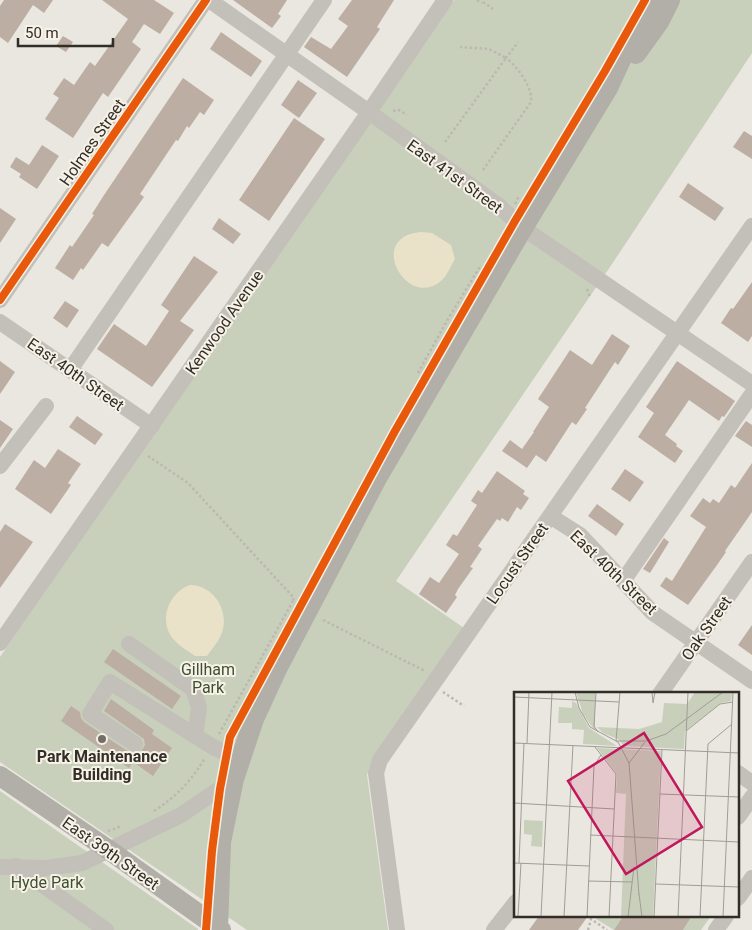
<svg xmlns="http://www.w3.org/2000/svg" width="752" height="930" font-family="Roboto,sans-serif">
	<rect width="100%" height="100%" fill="#eae7e0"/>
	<path fill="#c8d0bb" d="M454 0H752V53L614 261 396 581 464 628 372 760 367 775 388 930H247L0 762V657Z
		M0 791 198 929V930H0Z
		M596 916H623L614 930 596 919Z
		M692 916H711L701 930H683Z"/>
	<path fill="#e9e2c8" d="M421 232 432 233 451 245 455 259C451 265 448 274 443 279 409 313 364 237 421 232Z
		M190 585C212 585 228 608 223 629 221 639 213 647 207 656H195C187 650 177 645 171 636 159 618 170 592 190 585Z"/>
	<path fill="#bcaea3" d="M4 0H53L44 13 33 5 8 43 0 37V6Z
		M102 0H154L174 13 160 34 144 24 132 42 141 49 108 97 103 93 73 138 45 119 59 98 53 94 64 78 74 85 90 62 95 66 128 19Z
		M233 0H287L278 14 281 16 272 28Z
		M352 0H394L377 27 380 29 347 77 304 47 311 37 331 49 348 26 338 19Z
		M221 32 262 61 251 77 210 49Z
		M63 36 73 42 66 52 56 46Z
		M183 78 214 100 204 115 200 112 189 128 187 126 178 141 176 140 140 194 144 197 108 247 102 243 83 270 81 268 73 280 55 268 70 245 72 247 94 215 92 214 104 195Z
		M298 80 317 93 299 118 281 105Z
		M294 118 325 139 269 221 239 200Z
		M744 131 752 136V159L733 147Z
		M42 145 59 156 37 189 19 177 21 174 10 167 16 157 29 165Z
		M688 183 724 208 715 221 679 197Z
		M0 208 16 219 0 243Z
		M219 218 241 234 233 244 212 229Z
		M194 256 218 272 180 321 194 330 152 387 97 349 114 324 146 346 169 311 161 305Z
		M752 282V336L748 342 721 323 731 308 733 309Z
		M65 301 79 310 67 328 53 318Z
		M612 334 630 346 618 365 615 362 585 408 587 409 576 425 572 422 546 462 536 455 527 468 502 451 510 440 522 449 534 432H533L549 407 538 399 570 350 592 365Z
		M0 361 15 372 0 394Z
		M677 361 735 401 724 417 722 416 719 421 689 400 665 435 677 444 676 446 683 451 675 463 638 437 654 413 646 407Z
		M77 416 103 434 95 445 69 427Z
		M0 420 13 429 0 448Z
		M746 421 752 425V447L735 436Z
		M58 449 81 464 68 483 71 485 51 514 15 489 34 460 45 468Z
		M752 463V512L725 551 726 552 717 565 688 605 660 586 666 577 672 581 706 527 690 516 703 498 710 503 713 499 719 503 731 485 735 488Z
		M625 469 644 482 630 502 611 489Z
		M497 471 525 491 523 494 529 498 521 510 517 507 508 522 502 518 500 521 497 519 478 546 482 549 470 567 473 568 458 589 455 595 457 597 446 613 419 594 430 577 439 583 459 554 446 545 453 534 457 536 477 505 471 501 478 490 482 493Z
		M597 504 624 524 616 536 588 516Z
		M5 524 33 542 0 588V532Z
		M664 538 669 542 650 573 643 569Z
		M752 625V655L738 645Z
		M113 649 181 696 172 709 104 662Z
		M111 699 154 730 152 734 172 748 153 776 133 762 129 768 61 721 71 706 80 712 81 718 84 722 129 752 135 754 140 753 145 745 144 739 104 711Z
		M539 916H588L578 930H529Z
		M623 916H692L683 930H614Z"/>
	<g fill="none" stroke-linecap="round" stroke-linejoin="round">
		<path stroke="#bcb8b1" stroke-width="2.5" stroke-dasharray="2.5 2.5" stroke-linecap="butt" d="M477 0 482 3
			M483 2 493 9
			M393 111 399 110 407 115
			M445 142 506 58 489 49 460 47
			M483 170 531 102C533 88 518 67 506 58L518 42
			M515 204 519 196
			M587 289 590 297
			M418 373 448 319 481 265
			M148 456 188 483 294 598 292 602
			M323 620 425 671
			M443 692 464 706
			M219 734 293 601
			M154 811C176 797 191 781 205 758
			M108 831 122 826
			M588 930 591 919 607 930"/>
		<path stroke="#c3bfb9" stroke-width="16" d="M209 0 369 112 499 206 523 228 752 384
			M0 300 206 0
			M0 322 152 426
			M70 370 324 0
			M0 466 46 406
			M550 516 580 535 653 613 752 681
			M623 581 752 394
			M0 643 369 112 445 0
			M129 644 193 689 199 707 195 736
			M660 694 752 562
			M135 744 90 714 110 682 213 747 240 760
			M738 773 752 783
			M738 817 752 797
			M16 866 106 930
			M0 867 46 868 82 863 181 815 234 779
			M738 898 752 878
			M397 930 376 773 380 760 752 226
			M494 930 516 902
			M716 930 726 916"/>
		<path stroke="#b2aea8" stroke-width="20" d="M636 54 659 22 670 0
			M0 776 109 850 221 930
			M218 930 221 842 234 779 254 719 277 669 376 480 523 228 608 88 626 49 654 0"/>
		<g stroke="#f7f2e7" stroke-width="11">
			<path id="cycleway" d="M0 300 206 0
				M206 930 212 851 220 789 230 737 395 431 515 221 605 71 645 0"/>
		</g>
		<use href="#cycleway" stroke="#e8590c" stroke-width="8"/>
	</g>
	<circle fill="#736e68" stroke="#f7f2e7" stroke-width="2" cx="102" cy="739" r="5"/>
	<g text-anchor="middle" stroke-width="4" stroke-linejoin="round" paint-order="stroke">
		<g font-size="16" fill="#332d27" stroke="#f7f2e7">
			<text transform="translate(92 142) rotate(-55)" y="6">Holmes Street</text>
			<text transform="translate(455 176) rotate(36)" y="6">East 41st Street</text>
			<text transform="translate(224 322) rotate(-55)" y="6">Kenwood Avenue</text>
			<text transform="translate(76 374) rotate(35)" y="6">East 40th Street</text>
			<text transform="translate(517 563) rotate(-55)" y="6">Locust Street</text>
			<text transform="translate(614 572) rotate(44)" y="6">East 40th Street</text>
			<text transform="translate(706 628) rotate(-55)" y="6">Oak Street</text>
			<text transform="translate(111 853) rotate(35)" y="6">East 39th Street</text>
		</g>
		<g font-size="16" fill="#3e4f2e" stroke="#f7f2e7">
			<text x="208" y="675">Gillham<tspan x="208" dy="18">Park</tspan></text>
			<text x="47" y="888">Hyde Park</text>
		</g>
		<g font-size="16" font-weight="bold" fill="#332d27" stroke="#f7f2e7">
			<text x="102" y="762">Park Maintenance<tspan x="102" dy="18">Building</tspan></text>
		</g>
	</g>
	<g transform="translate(514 692)">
		<rect width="225" height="225" fill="#eae7e0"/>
		<path d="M62 0H81V39L69 22ZM181 0 225 2H218L217 9 207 11 171 39 170 57 110 54 104 47 89 41 83 35 125 37 148 30 150 11 173 12ZM58 9 62 11 75 36 103 54 69 52 70 38 58 37V31H44L45 15 58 16ZM83 56 147 59 139 225H107L112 102 102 101 103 82ZM10 128 29 129 28 155 17 154 18 143 10 142Z" fill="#c8d0bb"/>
		<path fill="none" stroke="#a19d96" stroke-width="1" d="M61 0 65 16 76 35 104 50 115 71 125 203M82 0 80 34 84 40M106 0 102 49H132L152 42 209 0M138 0 139 11 141 0M0 5 105 10M172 39 206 12 219 10M0 51 225 61M13 51 15 0M81 55 102 82 95 225M115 71 131 50M146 102 225 105M0 111 100 117M76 143 225 150M0 171 75 174M5 171 10 51M74 189 118 190M142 192 225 195M125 202 128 225M4 225 7 171M27 225 38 0M50 225 59 53M73 225 80 74 87 63M114 225 120 175M140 225 148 58M164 225 174 0M186 225 194 52 218 32M209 225 219 0"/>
		<path fill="#c2185b" fill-opacity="0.15" stroke="#c2185b" stroke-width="2.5" d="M130 41 188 135 112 182 54 89Z"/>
		<rect width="225" height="225" fill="none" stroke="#332d27" stroke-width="2.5"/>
	</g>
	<path d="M18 38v8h95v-8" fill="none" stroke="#332d27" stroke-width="2.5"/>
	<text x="25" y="38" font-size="15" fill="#332d27" stroke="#f7f2e7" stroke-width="4" paint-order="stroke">50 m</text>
</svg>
